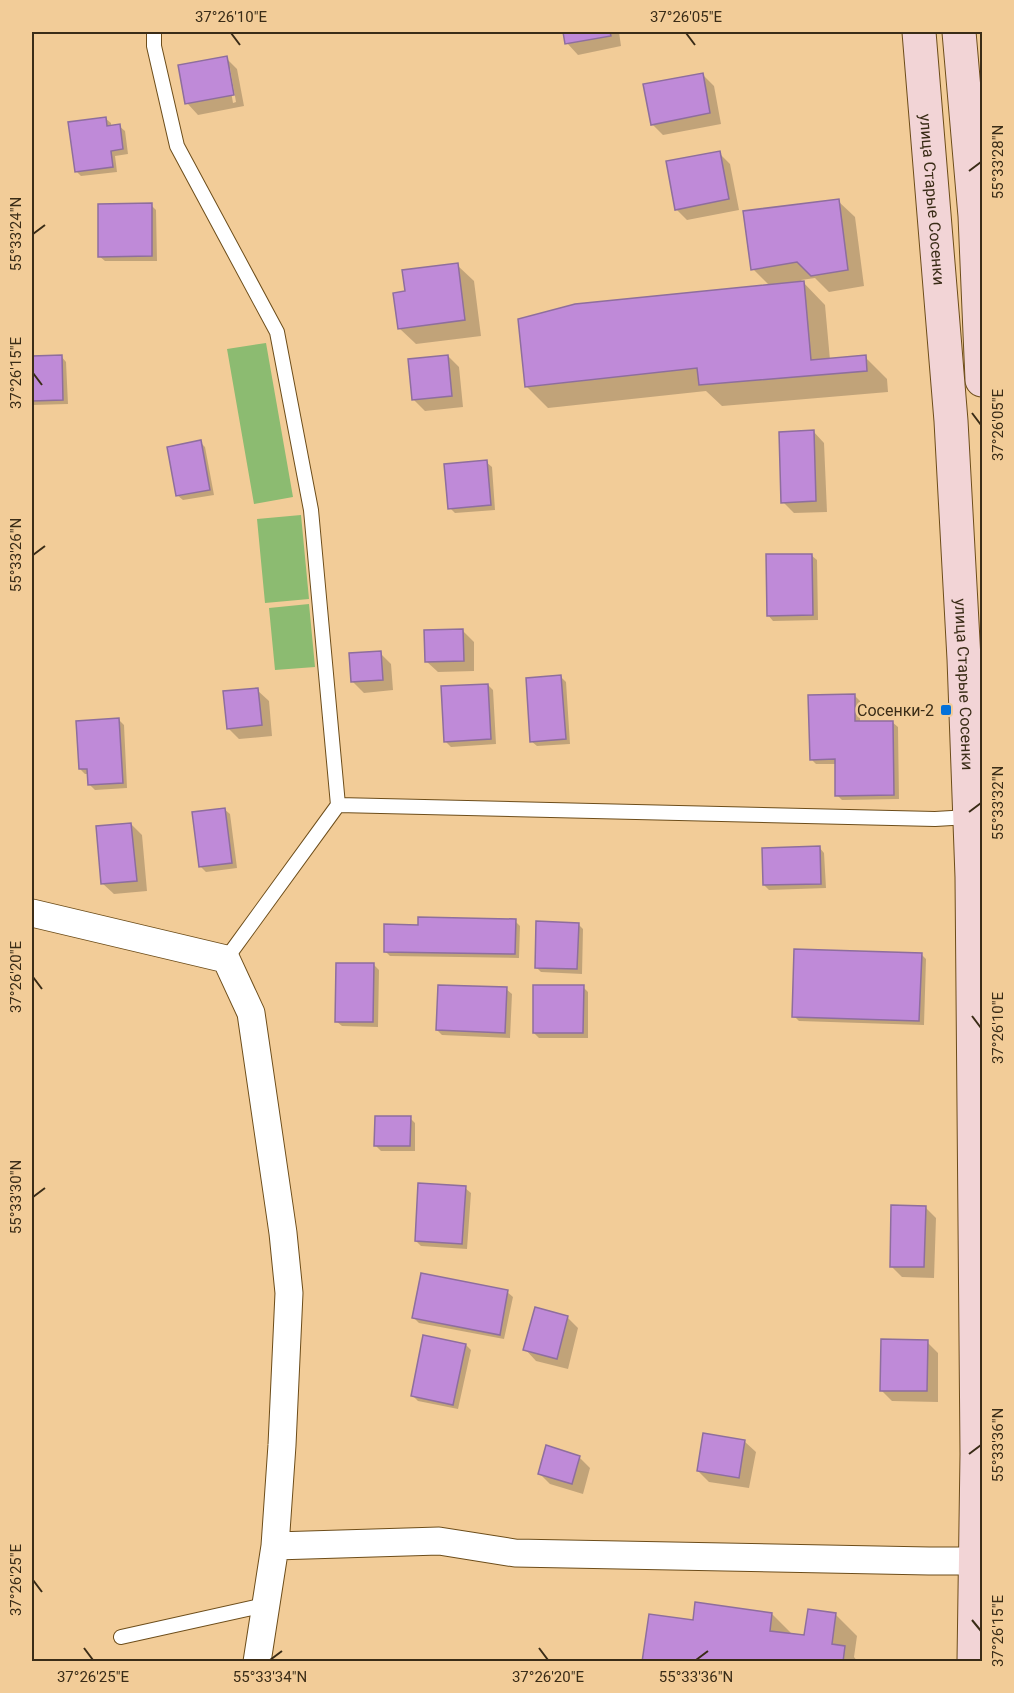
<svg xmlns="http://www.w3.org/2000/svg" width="1014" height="1693" font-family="Roboto,sans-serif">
	<rect width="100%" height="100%" fill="#f2cc98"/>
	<path fill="#8cbb71" d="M266 343 293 497 254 504 227 349Z
		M301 515 309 599 265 603 257 519Z
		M309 604 315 667 275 670 269 608Z"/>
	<path fill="#0003" fill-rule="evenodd" d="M564 32H619L621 46 578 55 567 43Z
		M32 57 33 59 34 87H32Z
		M226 58 237 69 244 106 198 115 187 103ZM227 68H230L236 102 233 103Z
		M703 75 714 86 721 124 663 135 652 124Z
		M105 118 111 123V127L119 126 125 131 128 154 115 156 117 172 81 176 76 171Z
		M719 153 730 164 739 210 687 220 676 209Z
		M32 198 33 233H32Z
		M838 201 855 217 864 286 829 292 815 278 801 280 825 305 830 360 865 357 887 379 888 392 722 406 706 391 548 408 527 387 770 286 753 269Z
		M151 205 156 210 157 261H105L99 256Z
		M457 265 474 281 481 336 416 344 399 328 407 292Z
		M61 356 66 362 68 404 32 405V357Z
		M448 356 459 367 463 407 425 411 414 400Z
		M813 431 824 443 827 512 794 513 783 502Z
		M200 442 205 447 214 495 183 500 177 495Z
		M486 462 492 467 495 510 455 513 450 508Z
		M811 555 817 560 818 620 773 621 768 615Z
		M463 631 474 642V671L438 672 426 661Z
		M380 653 391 664 393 690 364 693 352 681Z
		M561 677 566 682 570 744 537 746 531 741Z
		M488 685 493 690 496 744 451 747 445 741Z
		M257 690 269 701 272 736 239 739 228 728Z
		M854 695 860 701V723L892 722 898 727 899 799 842 800 837 795 836 764H816L811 759Z
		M119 720 124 725 127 788 95 790 89 784V774H85L80 769Z
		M224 809 230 814 237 868 206 872 200 866Z
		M131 824 142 835 147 891 114 894 102 883Z
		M819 847 824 853 826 888 769 890 764 885Z
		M515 921 520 926 519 958 390 956 385 951Z
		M578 924 583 929 582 974 541 972 536 967Z
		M921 954 926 959 924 1025 799 1021 794 1016Z
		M374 965 379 970 378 1027 342 1026 336 1021Z
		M583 987 588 992V1038H539L534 1033Z
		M506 989 512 994 510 1038 442 1035 437 1030Z
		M410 1118 415 1123V1151H381L376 1146Z
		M465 1188 471 1193 467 1249 421 1246 416 1241Z
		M925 1207 936 1218 934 1278 902 1277 891 1266Z
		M507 1292 513 1297 504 1339 419 1323 414 1318Z
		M567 1317 578 1328 568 1369 536 1361 525 1349Z
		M927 1342 938 1353V1402L892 1401 881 1390Z
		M466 1345 471 1350 458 1409 418 1401 412 1395Z
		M744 1441 756 1452 749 1488 709 1482 698 1471Z
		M579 1457 590 1468 583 1494 550 1484 539 1473Z
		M772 1614 793 1635 806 1637 835 1614 857 1636 854 1657 858 1662H644L694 1622Z"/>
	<path fill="#bf8ad8" stroke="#8e6e9d" stroke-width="1.5" d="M563 32H610L611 36 565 44Z
		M227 56 234 95 185 104 178 65Z
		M703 73 710 113 651 125 643 84Z
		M106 117 107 126 120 124 123 149 111 151 113 167 75 172 68 122Z
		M720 151 729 199 675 210 666 161Z
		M839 199 848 270 811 276 797 262 751 270 743 211Z
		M152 203V256L98 257V204Z
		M458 263 465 320 398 329 393 293 405 291 402 270Z
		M804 281 811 360 866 355 867 371 699 385 697 368 525 387 518 319 575 304Z
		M62 355 63 400 32 401V356Z
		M448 355 452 396 412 400 408 359Z
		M814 430 816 501 781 503 779 432Z
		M201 440 210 490 176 496 167 447Z
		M487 460 491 505 448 509 444 464Z
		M766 554H812L813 615 767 616Z
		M463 629 464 661 425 662 424 630Z
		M381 651 383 680 351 682 349 653Z
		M561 675 566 739 530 742 526 678Z
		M488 684 491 739 444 742 441 686Z
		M258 688 262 725 227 729 223 691Z
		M855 694V721H893L894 795 835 796V759L810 760 808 695Z
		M119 718 123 783 88 785 87 769H79L76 721Z
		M225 808 232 863 199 867 192 812Z
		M131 823 137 881 101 884 96 826Z
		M820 846 821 884 763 885 762 848Z
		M418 917 516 919 515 954 384 952V924L418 925Z
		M536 921 579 923 577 969 535 968Z
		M794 949 922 953 919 1021 792 1017Z
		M336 963H374L373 1022H335Z
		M438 985 507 987 505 1033 436 1030Z
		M533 985H584L583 1033H533Z
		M375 1116H411L410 1146H374Z
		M418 1183 466 1186 462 1244 415 1241Z
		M891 1205 926 1206 924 1267H890Z
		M421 1273 508 1290 500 1335 412 1318Z
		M535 1307 568 1316 557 1359 523 1350Z
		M423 1335 466 1344 453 1405 411 1396Z
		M881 1339 928 1340 927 1391H880Z
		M703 1433 745 1440 739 1478 697 1471Z
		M546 1445 580 1456 572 1484 538 1474Z
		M695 1602 772 1613 770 1631 804 1635 808 1609 836 1613 832 1644 845 1646 843 1662H642L649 1614 693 1620Z"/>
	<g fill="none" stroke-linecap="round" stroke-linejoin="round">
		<g stroke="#6d4d1a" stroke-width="16">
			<path id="service" d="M154 32V46L177 146 277 332 311 510 338 805 226 959
				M338 805 935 819 969 817
				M121 1637 265 1605"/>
		</g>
		<g stroke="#6d4d1a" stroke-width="29">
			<path id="minor" d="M32 913 226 959 251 1013 283 1233 289 1293 282 1445 275 1546 257 1662
				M275 1546 439 1541 515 1553 929 1561H982"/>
		</g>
		<g stroke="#6d4d1a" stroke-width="35">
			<g id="secondary">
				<path id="s1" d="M919 32 951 421 964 659 972 877 977 1454 974 1662"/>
				<path d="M959 32 975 216 982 380"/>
			</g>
		</g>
		<use href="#service" stroke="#fff" stroke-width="14"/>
		<use href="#minor" stroke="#fff" stroke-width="27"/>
		<use href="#secondary" stroke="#f2d4d6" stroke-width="33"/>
	</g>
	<path fill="none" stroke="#3a2c17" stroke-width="2" d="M231 33 240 45M686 33 695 45M969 171 981 162M33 234 45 225M33 373 42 385M972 413 981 425M33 555 45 546M969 812 981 803M33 977 42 989M972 1016 981 1028M33 1197 45 1188M969 1454 981 1445M33 1580 42 1592M972 1620 981 1631M84 1648 93 1660M539 1648 548 1660M270 1660 282 1651M696 1660 708 1651"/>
	<rect fill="#0471d9" stroke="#f2cc98" stroke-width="2" x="940" y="704" width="12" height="12" rx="3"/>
	<g text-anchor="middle" stroke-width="5" stroke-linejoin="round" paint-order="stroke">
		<g font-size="16" fill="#3a2c17" stroke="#f2cc98">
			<text dy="6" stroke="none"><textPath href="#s1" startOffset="168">улица Старые Сосенки</textPath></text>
			<text dy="6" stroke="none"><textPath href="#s1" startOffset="654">улица Старые Сосенки</textPath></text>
		</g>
		<g font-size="16" fill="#3a2c17" stroke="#f2cc98" text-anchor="end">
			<text x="934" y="716">Сосенки-2</text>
		</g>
	</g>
	<rect width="1014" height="1693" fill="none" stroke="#f2cc98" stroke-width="66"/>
	<rect x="33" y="33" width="948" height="1627" fill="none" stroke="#3a2c17" stroke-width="2"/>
	<g font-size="15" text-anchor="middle" fill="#3a2c17">
		<text x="231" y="22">37°26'10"E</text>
		<text x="686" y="22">37°26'05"E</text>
		<text transform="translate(998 162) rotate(-90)" y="5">55°33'28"N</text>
		<text transform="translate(16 234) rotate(-90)" y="5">55°33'24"N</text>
		<text transform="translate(16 373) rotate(-90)" y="5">37°26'15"E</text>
		<text transform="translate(998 425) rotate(-90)" y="5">37°26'05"E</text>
		<text transform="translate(16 555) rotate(-90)" y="5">55°33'26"N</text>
		<text transform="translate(998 803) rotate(-90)" y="5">55°33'32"N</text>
		<text transform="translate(16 977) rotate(-90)" y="5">37°26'20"E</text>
		<text transform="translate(998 1028) rotate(-90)" y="5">37°26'10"E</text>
		<text transform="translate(16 1197) rotate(-90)" y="5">55°33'30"N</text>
		<text transform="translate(998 1445) rotate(-90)" y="5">55°33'36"N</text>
		<text transform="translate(16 1580) rotate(-90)" y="5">37°26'25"E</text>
		<text transform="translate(998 1631) rotate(-90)" y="5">37°26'15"E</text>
		<text x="93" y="1682">37°26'25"E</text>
		<text x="270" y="1682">55°33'34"N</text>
		<text x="548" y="1682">37°26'20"E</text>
		<text x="696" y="1682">55°33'36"N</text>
	</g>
</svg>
